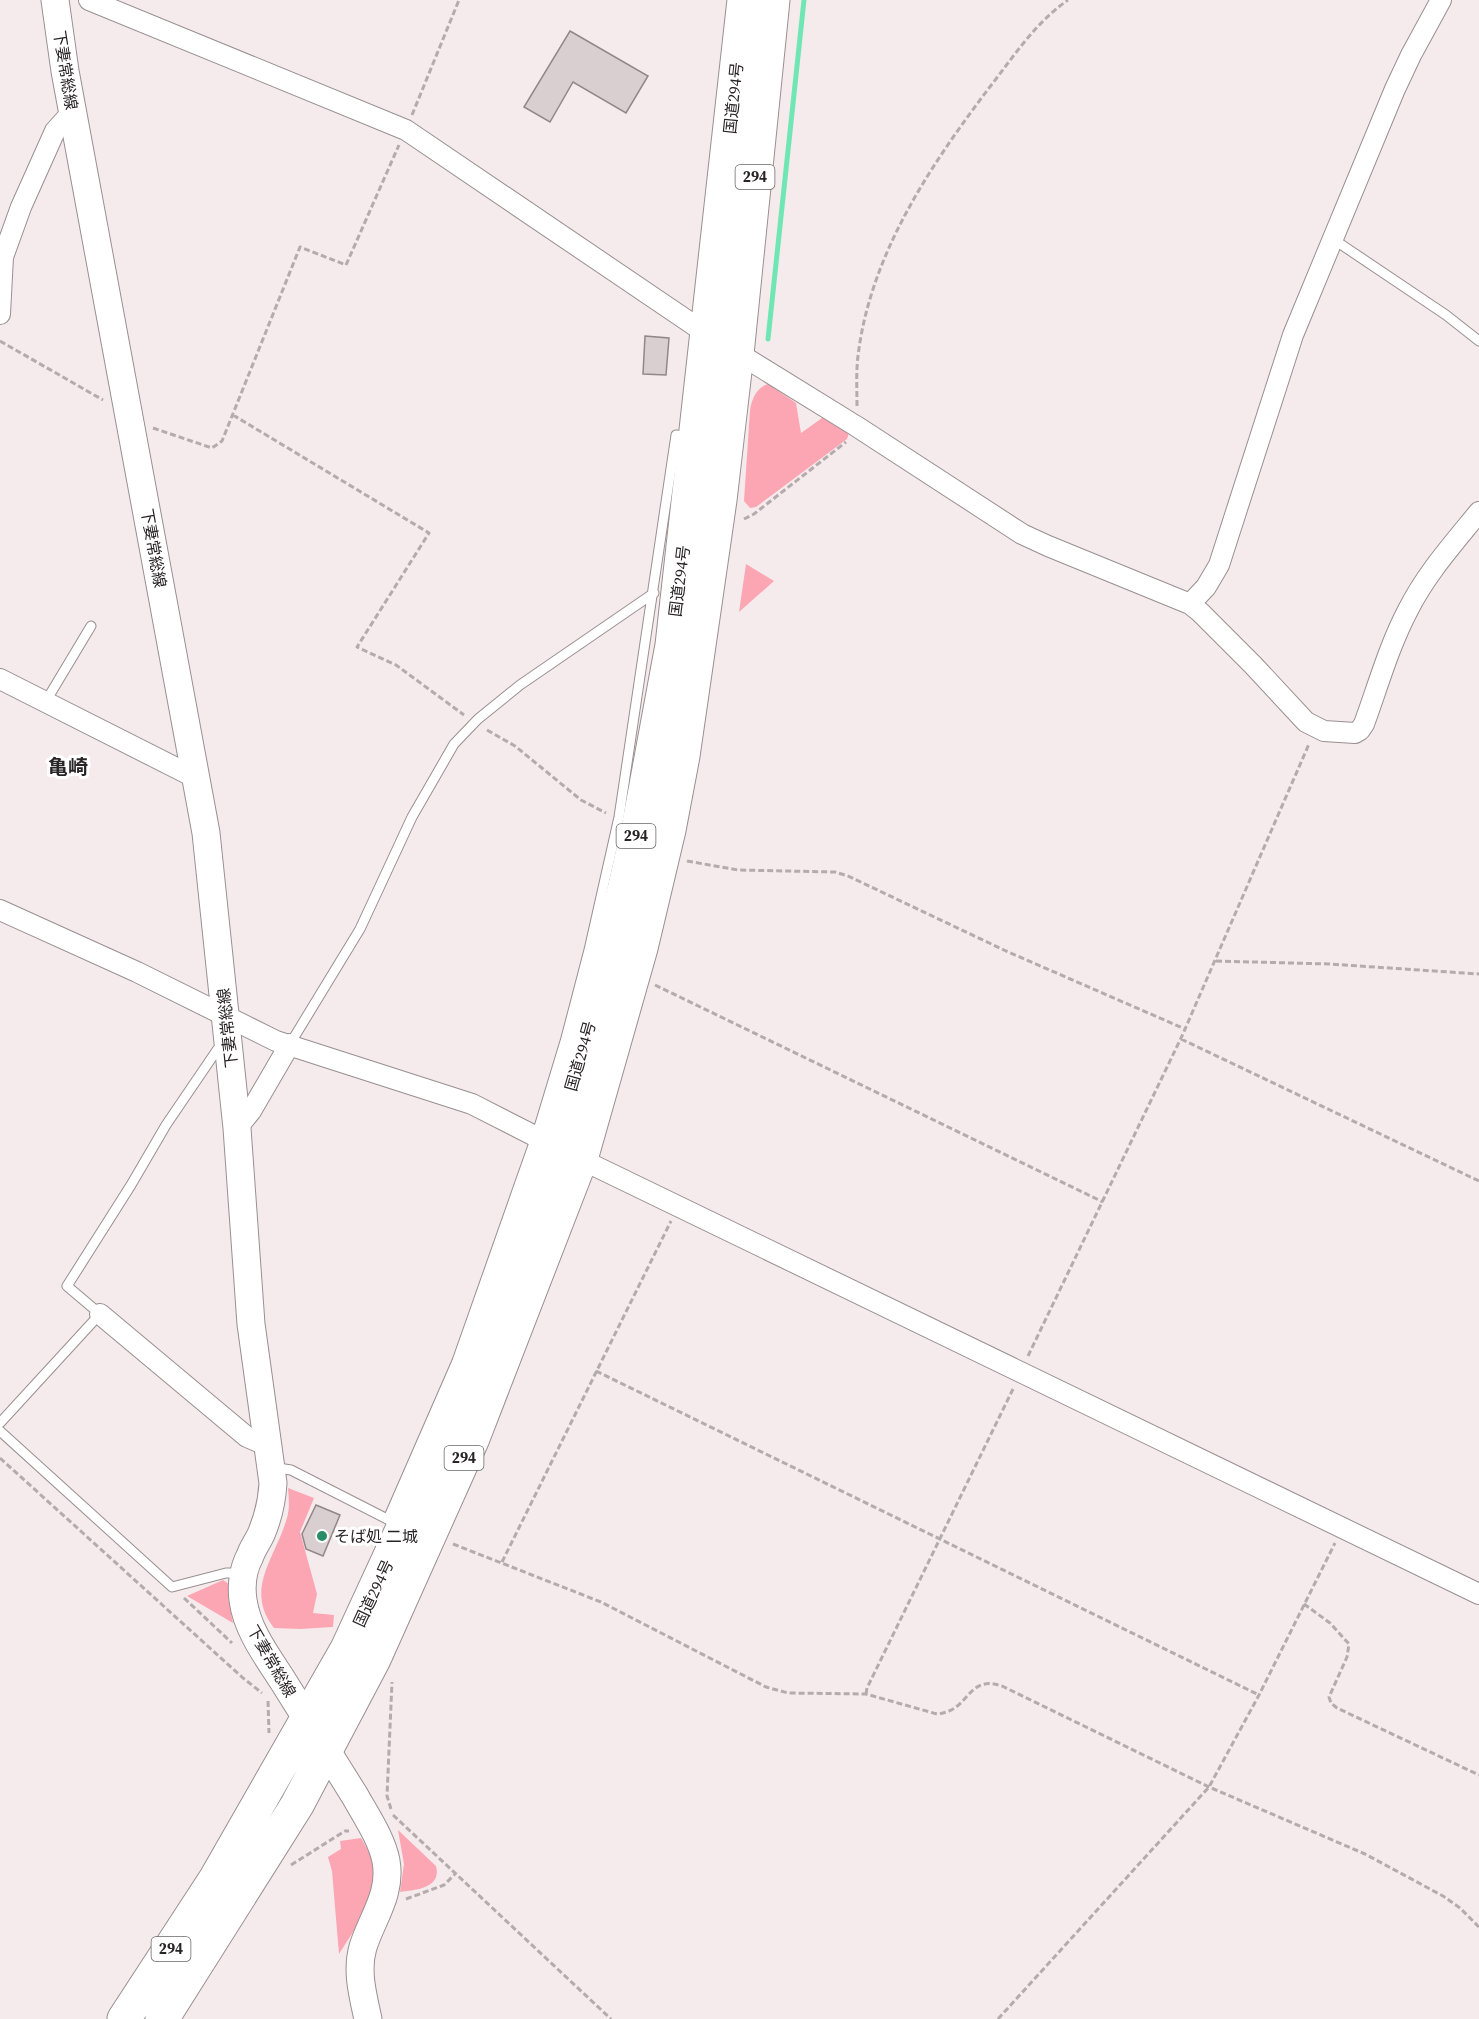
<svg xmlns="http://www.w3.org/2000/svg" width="1479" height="2019" font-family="'Source Serif 4','Noto Sans JP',serif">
	<rect width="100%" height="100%" fill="#f6ebec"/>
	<path fill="#fba6b2" d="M768 384 796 403 801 433 825 416 849 433 847 439 756 507 750 508 744 501 750 410C752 399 756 388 768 384Z
		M746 564 774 581 739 612Z
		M288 1488 314 1498 300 1532 317 1594 313 1613 334 1615 333 1627 300 1629 274 1628C244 1590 275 1558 286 1521 290 1511 289 1499 288 1488Z
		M223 1580 229 1584 228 1597 233 1623 187 1596Z
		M398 1830 436 1866C442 1888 416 1890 400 1892L404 1864Z
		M361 1838C368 1850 376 1863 375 1878 374 1901 352 1934 339 1954L332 1871 328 1857 341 1849 340 1841Z"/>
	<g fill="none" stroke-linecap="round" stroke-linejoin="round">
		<path stroke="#70e6b5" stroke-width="5" d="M768 339 804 0"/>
	</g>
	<path fill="#dacfd0" stroke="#918788" stroke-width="1.5" d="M570 31 648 76 626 113 573 82 550 122 524 107Z
		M645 336 669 338 666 375 643 374Z
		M316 1505 340 1515 323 1556 306 1549 302 1534Z"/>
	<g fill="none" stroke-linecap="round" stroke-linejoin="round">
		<g stroke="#998f90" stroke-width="11">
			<path id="lane" d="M1333 239 1446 315 1479 341
				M46 701 91 626
				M290 1044 360 929 412 817 454 744 478 719 520 685 654 593
				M0 1423 100 1314 67 1286 131 1185 166 1125 217 1050 224 1046
				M0 1431 172 1587 226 1573H242
				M272 1467 291 1470 393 1522
				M388 1519 457 1361 536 1137 566 1038 589 950 619 817 676 435 689 437"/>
		</g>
		<g stroke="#998f90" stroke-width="22">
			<path id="street" d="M89 0 406 130 707 334 856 426 1022 534 1048 546 1190 604 1206 587 1219 565 1293 335 1395 89 1411 55 1441 0
				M0 314 3 257 21 207 55 131 73 111
				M1190 604 1200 612 1253 665 1306 722 1324 731 1355 733 1360 730 1364 724C1378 686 1389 646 1408 610 1426 574 1453 544 1479 512
				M0 679 196 778
				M0 910 137 972 276 1041 472 1104 568 1153 1479 1594
				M237 1128 251 1111 290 1044
				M100 1314 247 1437 268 1446"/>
		</g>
		<g stroke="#998f90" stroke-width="29">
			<path id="secondary" d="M55 0 65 71 206 833 237 1128 251 1324 273 1483C272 1501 269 1515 262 1532 259 1540 253 1547 250 1556 243 1569 241 1586 243 1600 247 1630 267 1656 283 1681 307 1719 331 1757 355 1796 366 1816 382 1839 386 1861 392 1894 372 1918 363 1947 356 1971 363 1996 368 2019"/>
		</g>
		<g stroke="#998f90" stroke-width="35">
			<path id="highway" d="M124 2019 216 1878 347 1649 448 1430 492 1321 554 1146 578 1067 625 886 639 823 672 645 744 0
				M162 2019 297 1805 374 1659 473 1438 581 1159 641 948 669 830 683 756 720 500 737 354 773 0"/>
		</g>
		<path stroke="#b4abac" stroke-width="3" stroke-dasharray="6 3" stroke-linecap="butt" d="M412 115 459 0
			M0 341 103 400
			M857 406C857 389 856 372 858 356 870 255 930 166 989 88 1014 56 1035 23 1068 0
			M233 415 429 533 357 647 396 665 464 715
			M153 428 212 448 222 441 300 247 346 265 399 145
			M744 519 754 514 846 442
			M487 730 515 746 581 800 606 813
			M687 861 738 870 835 872 848 876 1006 951 1185 1029
			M1216 961 1329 964 1479 974
			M655 985 1103 1202
			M1181 1039 1479 1181
			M1028 1356 1182 1036 1309 744
			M596 1371 1259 1695
			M0 1458 243 1678 262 1693
			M453 1544 601 1602 766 1687 788 1693 866 1694 937 1714C971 1711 966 1674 1002 1686L1209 1787 1365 1854 1443 1896 1460 1908 1479 1927
			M502 1562 671 1221
			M184 1598 232 1643
			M1304 1604 1330 1623 1349 1644 1347 1657 1329 1697 1331 1703 1337 1708 1479 1775
			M866 1694 867 1688 1013 1389
			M268 1701 269 1733
			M391 1809 387 1796 392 1682
			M393 1815 611 2019
			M291 1865 345 1831H349
			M406 1899 444 1885 455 1874
			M998 2019 1209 1787 1259 1695 1335 1543"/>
		<use href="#lane" stroke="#fff" stroke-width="9"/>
		<use href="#street" stroke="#fff" stroke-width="20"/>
		<use href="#secondary" stroke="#fff" stroke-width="27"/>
		<use href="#highway" stroke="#fff" stroke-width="33"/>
	</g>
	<circle fill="#298d68" stroke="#fff" stroke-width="2" cx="322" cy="1536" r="6"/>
	<g text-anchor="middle" stroke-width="6" stroke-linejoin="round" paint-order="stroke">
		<g fill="#fff" stroke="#696667" stroke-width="1.5">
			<rect x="735.5" y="165" width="39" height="24" rx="4.5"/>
			<rect x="616.5" y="824" width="39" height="24" rx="4.5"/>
			<rect x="444.5" y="1446" width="39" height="24" rx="4.5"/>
			<rect x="151.5" y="1937" width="39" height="24" rx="4.5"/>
		</g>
		<g font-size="15" font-weight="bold" fill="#292526">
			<text x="755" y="182">294</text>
			<text x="636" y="841">294</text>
			<text x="464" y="1463">294</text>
			<text x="171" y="1954">294</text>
		</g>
		<g font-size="16" fill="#292526" stroke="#fff">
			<text transform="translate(66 70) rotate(81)" y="6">下妻常総線</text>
			<text transform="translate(733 98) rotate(-84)" y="6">国道294号</text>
			<text transform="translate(154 548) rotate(80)" y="6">下妻常総線</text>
			<text transform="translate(679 581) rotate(-83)" y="6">国道294号</text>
			<text transform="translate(227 1028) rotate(-96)" y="6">下妻常総線</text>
			<text transform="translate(580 1056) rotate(-74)" y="6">国道294号</text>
			<text transform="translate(373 1593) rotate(-65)" y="6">国道294号</text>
			<text transform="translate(272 1661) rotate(60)" y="6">下妻常総線</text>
		</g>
		<g font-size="16" fill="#292526" stroke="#fff" text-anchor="start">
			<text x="334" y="1542">そば処 二城</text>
		</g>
		<g font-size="20" font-weight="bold" fill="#292526" stroke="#fff">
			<text x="68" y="774">亀崎</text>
		</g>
	</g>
</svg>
